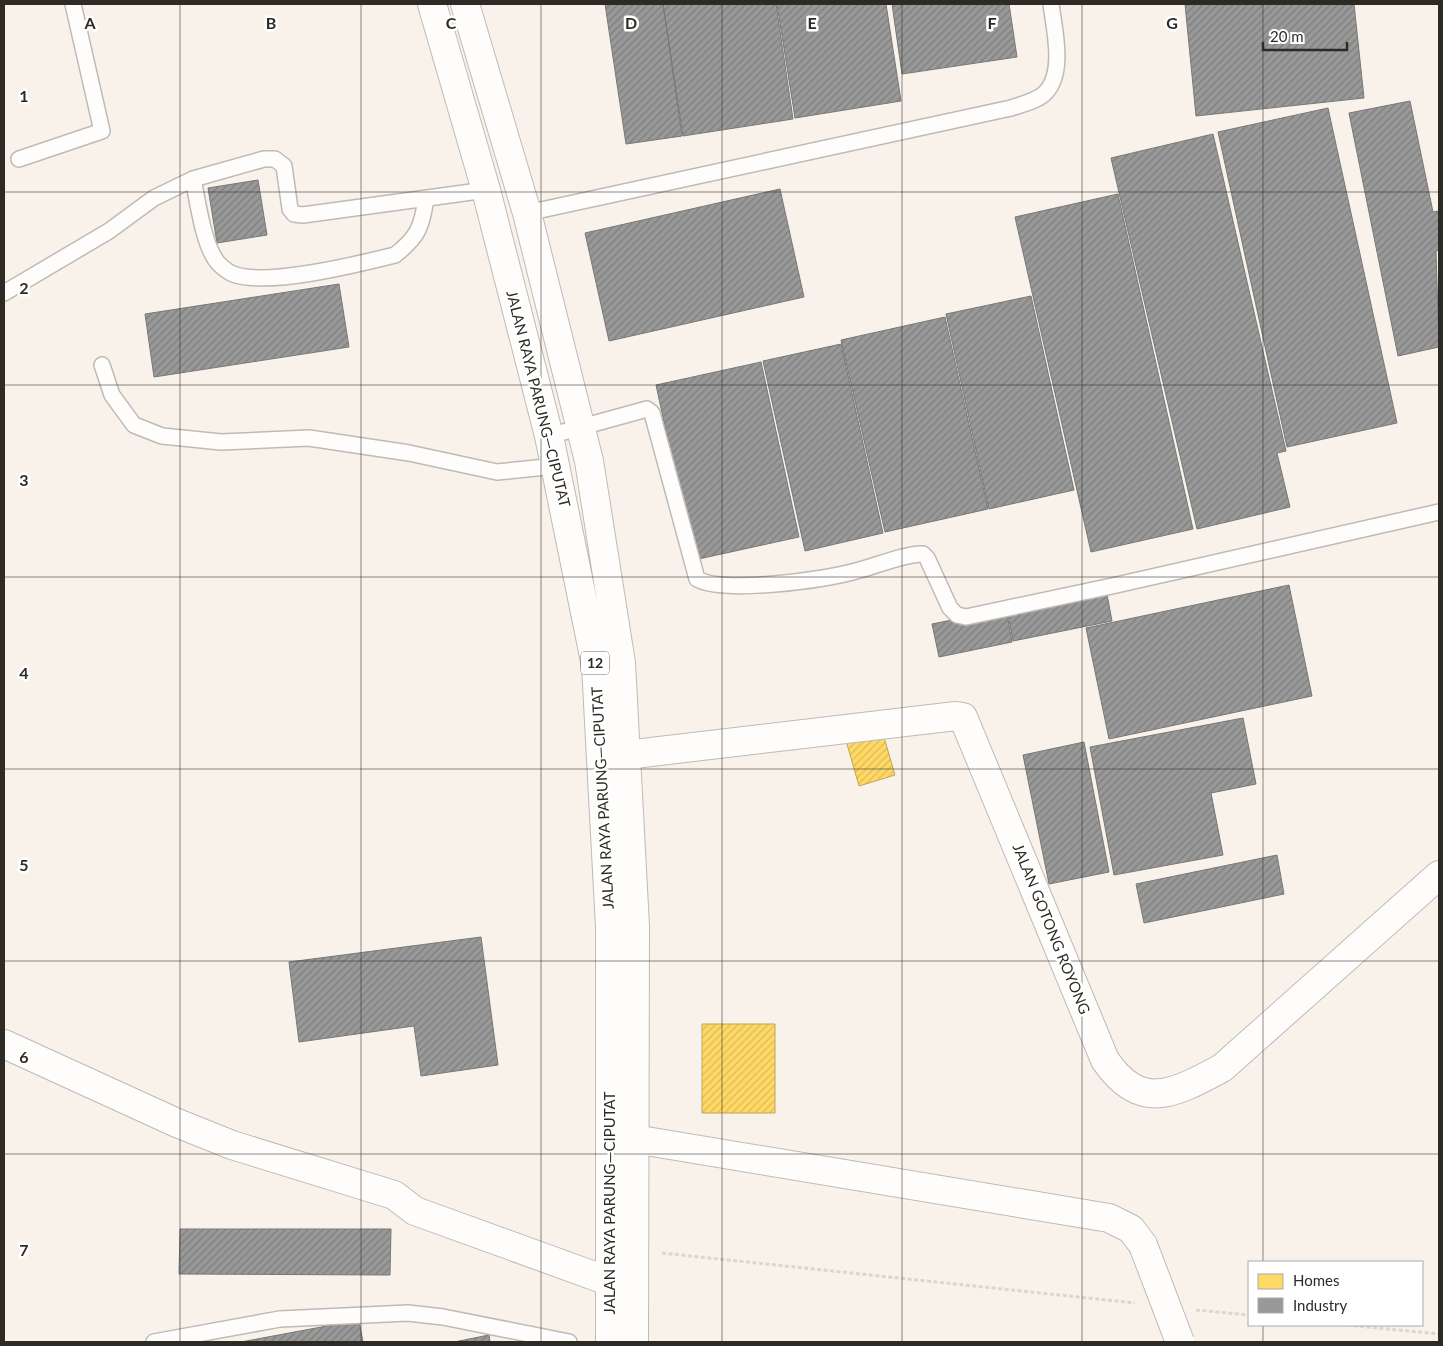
<svg xmlns="http://www.w3.org/2000/svg" width="1443" height="1346" font-family="Lato,sans-serif">
	<defs>
		<pattern id="homes-hatch" width="6" height="6" patternUnits="userSpaceOnUse" patternTransform="scale(1.25)"><rect width="6" height="6" fill="#ffd966"/><path d="M-1 1l2-2M0 6l6-6M5 7l2-2" fill="none" stroke="#dbba58"/></pattern>
		<pattern id="industry-hatch" width="6" height="6" patternUnits="userSpaceOnUse" patternTransform="scale(1.25)"><rect width="6" height="6" fill="#999"/><path d="M-1 1l2-2M0 6l6-6M5 7l2-2" fill="none" stroke="#7d7d7d"/></pattern>
	</defs>
	<rect width="100%" height="100%" fill="#f8f2eb"/>
	<path fill="url(#homes-hatch)" stroke="#c0a552" d="M881 727 895 775 859 786 845 737Z
		M702 1024H775V1113H702Z"/>
	<path fill="url(#industry-hatch)" stroke="#797876" d="M605 4H663L682 136 626 144Z
		M663 4H776L793 119 683 136Z
		M777 4H886L901 101 795 118Z
		M892 4H1009L1017 57 902 74Z
		M1185 4H1354L1364 98 1196 116Z
		M1410 101 1433 212 1439 211V250L1436 251 1439 347 1398 356 1349 113Z
		M1328 108 1397 423 1287 447 1218 132Z
		M1213 134 1286 451 1277 453 1290 507 1197 529 1111 158Z
		M258 180 267 235 217 243 208 188Z
		M780 189 804 297 609 341 585 233Z
		M1118 194 1193 529 1091 552 1015 217Z
		M339 284 349 347 154 377 145 314Z
		M1031 296 1074 490 989 509 946 314Z
		M945 317 988 509 885 532 841 340Z
		M841 344 883 533 805 551 763 361Z
		M761 362 799 537 694 560 656 385Z
		M1289 585 1312 696 1109 739 1086 628Z
		M1106 589 1112 621 1013 641 1007 609Z
		M1006 609 1012 642 939 657 932 624Z
		M1243 718 1256 784 1211 793 1223 855 1114 875 1090 747Z
		M1084 742 1109 872 1049 884 1023 755Z
		M1277 855 1284 894 1144 923 1136 884Z
		M481 937 498 1065 421 1076 414 1026 299 1042 289 962Z
		M180 1229H391L390 1275 179 1274Z
		M359 1320 363 1342H241Z
		M489 1335 490 1342H454Z"/>
	<g fill="none" stroke-linecap="round" stroke-linejoin="round">
		<g stroke="#bfbab5" stroke-width="18">
			<path id="lane" d="M19 159 102 131 73 4
				M193 179C198 202 203 245 218 263 222 267 228 272 233 274 267 287 359 264 395 255 418 237 422 227 426 198
				M527 213 1011 108C1022 104 1038 101 1046 92 1065 72 1054 28 1051 4
				M4 293 109 231 154 198 193 179 264 159H275L284 166 290 209 294 214 303 215 486 190
				M102 365 112 395 134 425 162 436 221 442 309 438 409 453 497 472 556 466
				M549 436 647 409 652 413 697 579C724 594 824 580 856 571 873 567 907 553 923 554L927 558 950 608 957 615 966 617 1112 586 1439 512
				M154 1342 280 1319 408 1313 443 1317 569 1342"/>
		</g>
		<g stroke="#bfbab5" stroke-width="30">
			<path id="street" d="M626 755 956 716 963 717 1105 1060C1141 1113 1175 1093 1222 1068L1439 875
				M4 1044 177 1123 232 1145 394 1195 415 1211 611 1282
				M634 1139 1109 1218 1131 1229 1143 1245"/>
		</g>
		<g stroke="#bfbab5" stroke-width="30">
			<path id="highway" d="M432 4 486 190 549 436 596 666 610 927V1342
				M465 4 527 213 589 461 621 663 635 926 634 1342"/>
		</g>
		<path stroke="#d9d7d4" stroke-width="3" stroke-dasharray="4 2.5" stroke-linecap="butt" d="M662 1253 1135 1303
			M1196 1310 1249 1315
			M1347 1325 1439 1334"/>
		<use href="#lane" stroke="#fefdfc" stroke-width="15"/>
		<use href="#street" stroke="#fefdfc" stroke-width="28"/>
		<use href="#highway" stroke="#fefdfc" stroke-width="28"/>
		<g stroke="#bfbab5" stroke-width="30" stroke-linecap="butt">
			<path id="street-bridge" d="M1143 1245 1180 1342"/>
		</g>
		<use href="#street-bridge" stroke="#fefdfc" stroke-width="28"/>
	</g>
	<path fill="none" stroke="#2e2b25" stroke-width="1" stroke-opacity="0.55" d="M180 4V1342M361 4V1342M541 4V1342M722 4V1342M902 4V1342M1082 4V1342M1263 4V1262M4 192H1439M4 385H1439M4 577H1439M4 769H1439M4 961H1439M4 1154H1439M1263 1325V1342"/>
	<g text-anchor="middle" stroke-width="5" stroke-linejoin="round" paint-order="stroke">
		<rect fill="#fff" stroke="#6d6b66" stroke-width="1" x="581" y="651.5" width="28" height="23" rx="4"/>
		<g font-size="14" font-weight="bold" fill="#2e2b25">
			<text x="595" y="668">12</text>
		</g>
		<g font-size="15" fill="#2e2b25" stroke="#fff">
			<text transform="translate(538 399) rotate(76)" y="5">JALAN RAYA PARUNG—CIPUTAT</text>
			<text transform="translate(603 798) rotate(-93)" y="5">JALAN RAYA PARUNG—CIPUTAT</text>
			<text transform="translate(1051 929) rotate(68)" y="5">JALAN GOTONG ROYONG</text>
			<text transform="translate(610 1203) rotate(-90)" y="5">JALAN RAYA PARUNG—CIPUTAT</text>
		</g>
	</g>
	<g font-size="16" text-anchor="middle" font-weight="bold" fill="#2e2b25" stroke="#fff" stroke-width="5" stroke-linejoin="round" paint-order="stroke">
		<text x="90" y="29">A</text>
		<text x="271" y="29">B</text>
		<text x="451" y="29">C</text>
		<text x="631" y="29">D</text>
		<text x="812" y="29">E</text>
		<text x="992" y="29">F</text>
		<text x="1172" y="29">G</text>
		<text x="24" y="102">1</text>
		<text x="24" y="294">2</text>
		<text x="24" y="486">3</text>
		<text x="24" y="679">4</text>
		<text x="24" y="871">5</text>
		<text x="24" y="1063">6</text>
		<text x="24" y="1256">7</text>
	</g>
	<rect width="1443" height="1346" fill="none" stroke="#2e2b25" stroke-width="10"/>
	<rect x="1248" y="1261" width="175" height="65" fill="#ffffff" stroke="#abaaa8"/>
	<rect x="1258" y="1274" width="25" height="15" fill="#ffd966" stroke="#abaaa8"/>
	<text x="1293" y="1286" font-size="15" fill="#2e2b25">Homes</text>
	<rect x="1258" y="1298" width="25" height="15" fill="#999999" stroke="#abaaa8"/>
	<text x="1293" y="1311" font-size="15" fill="#2e2b25">Industry</text>
	<path d="M1263 42v8h84v-8" fill="none" stroke="#2e2b25" stroke-width="2.5"/>
	<text x="1270" y="42" font-size="15" fill="#2e2b25" stroke="#ffffff" stroke-width="4" paint-order="stroke">20 m</text>
</svg>
